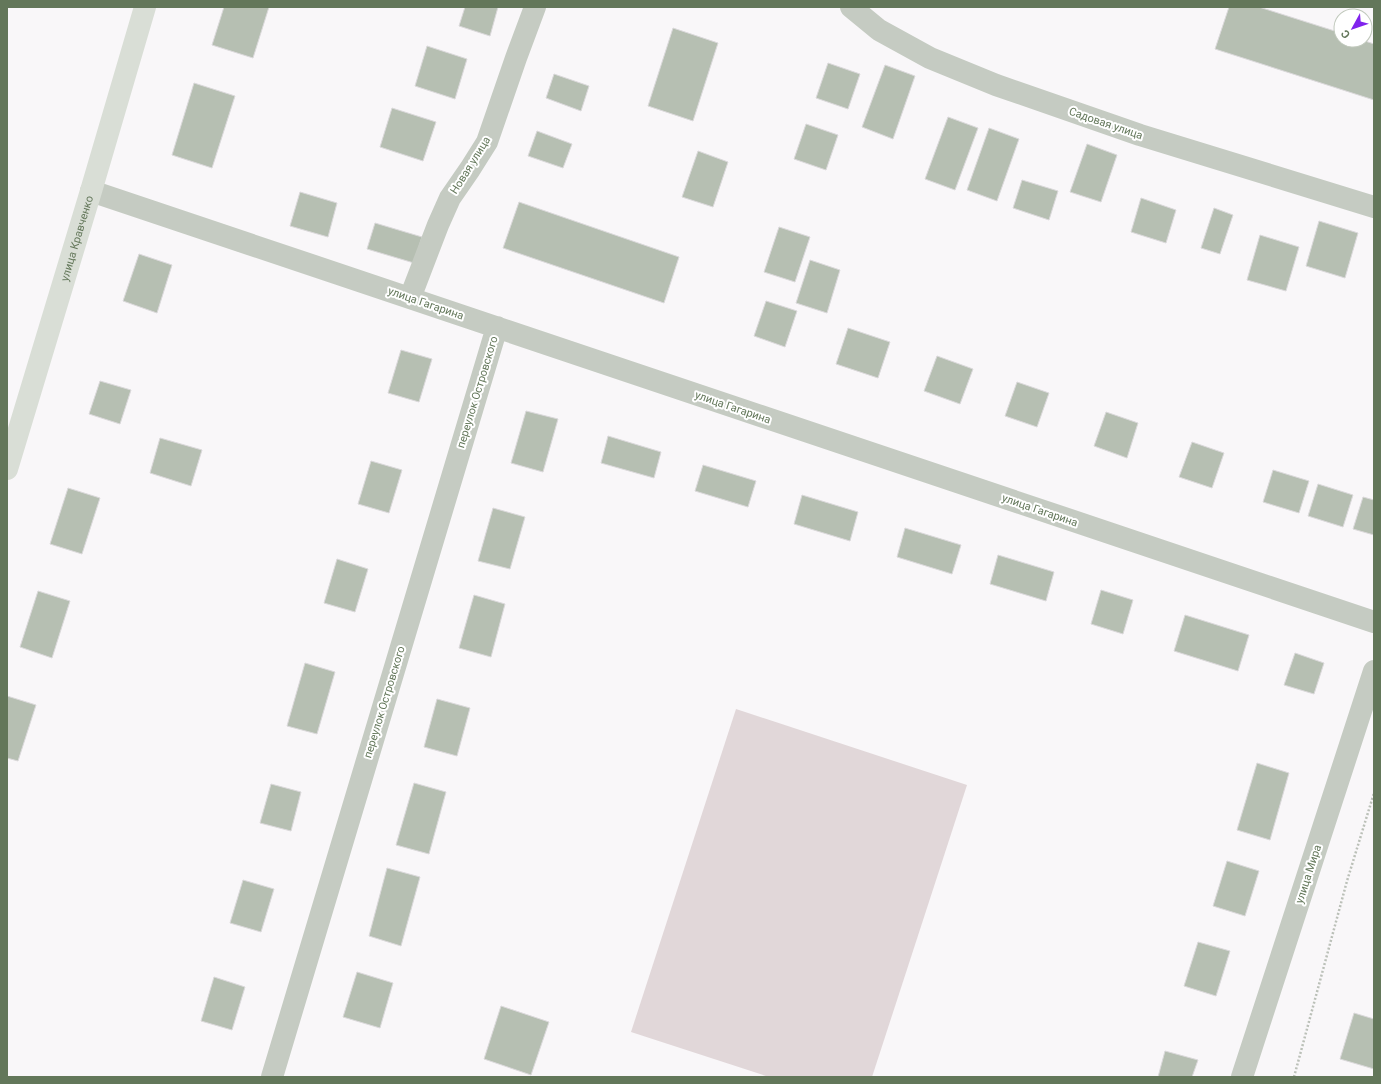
<svg xmlns="http://www.w3.org/2000/svg" width="1381" height="1084" font-family="Roboto,sans-serif">
	<rect width="100%" height="100%" fill="#f9f7f9"/>
	<path fill="#e1d7d9" d="M736 709 967 785 872 1077H769L631 1032Z"/>
	<path fill="#b6bfb2" stroke="#dbd9db" d="M224 7H269L253 58 212 45Z
		M465 7H498L490 36 459 26Z
		M1229 7H1259L1341 33V40H1362L1374 44V100L1215 49Z
		M673 28 718 43 693 121 648 106Z
		M427 46 467 59 455 99 415 86Z
		M828 63 860 74 848 109 816 98Z
		M885 65 915 76 893 139 862 127Z
		M554 74 589 86 581 111 546 98Z
		M194 83 235 96 212 168 172 155Z
		M392 108 436 122 423 161 380 147Z
		M948 117 978 128 955 190 925 179Z
		M806 124 838 135 826 170 794 159Z
		M989 128 1019 139 997 201 967 190Z
		M537 131 572 144 563 168 528 156Z
		M1087 144 1117 155 1101 202 1070 192Z
		M698 151 728 162 713 207 682 197Z
		M1022 180 1058 191 1049 220 1013 208Z
		M300 192 337 203 328 237 290 226Z
		M1141 198 1176 210 1166 243 1131 232Z
		M519 202 679 257 664 303 503 248Z
		M1214 208 1233 215 1220 254 1201 248Z
		M1319 221 1358 233 1345 278 1306 266Z
		M375 223 422 237 414 263 367 249Z
		M779 227 810 237 795 282 764 272Z
		M1260 235 1299 247 1286 291 1247 280Z
		M139 254 172 265 157 313 123 301Z
		M810 260 840 270 827 313 796 303Z
		M766 301 797 311 785 347 754 336Z
		M848 328 890 342 878 378 836 364Z
		M401 350 432 359 419 402 388 393Z
		M937 356 973 369 960 404 924 391Z
		M100 381 131 390 120 424 89 414Z
		M1017 382 1049 393 1037 427 1005 416Z
		M526 411 558 419 543 472 511 463Z
		M1106 412 1138 423 1127 458 1094 446Z
		M608 436 661 452 654 478 601 463Z
		M160 438 202 450 191 486 150 473Z
		M1192 442 1224 453 1212 488 1179 477Z
		M371 461 402 470 389 513 358 504Z
		M703 465 756 481 748 507 695 491Z
		M1273 470 1309 481 1299 513 1263 502Z
		M1318 484 1353 495 1343 527 1308 516Z
		M68 488 100 498 82 554 50 544Z
		M802 495 858 512 850 541 794 524Z
		M1363 497 1374 500V535L1353 529Z
		M493 508 525 517 510 569 478 561Z
		M905 528 961 545 952 574 897 557Z
		M998 555 1054 572 1046 601 990 584Z
		M337 559 368 569 355 612 324 603Z
		M1101 590 1133 600 1123 634 1091 624Z
		M38 591 70 601 52 658 20 647Z
		M474 595 505 604 491 657 459 648Z
		M1185 615 1249 635 1238 671 1174 651Z
		M1295 653 1324 663 1314 694 1284 685Z
		M305 663 335 672 317 734 287 726Z
		M7 696 36 705 18 761 7 758Z
		M437 699 470 708 457 756 424 747Z
		M1257 763 1289 773 1270 840 1237 830Z
		M414 783 446 792 429 854 396 845Z
		M271 784 301 792 291 831 260 823Z
		M1227 861 1259 871 1245 916 1213 906Z
		M387 868 420 877 401 946 369 936Z
		M243 880 274 889 261 932 230 923Z
		M1198 942 1230 951 1216 996 1184 986Z
		M357 972 393 983 380 1028 343 1017Z
		M214 977 245 987 232 1030 201 1021Z
		M501 1006 549 1022 531 1075 484 1059Z
		M1354 1013 1374 1019V1069L1340 1059Z
		M1165 1051 1198 1060 1192 1077H1158Z"/>
	<g fill="none" stroke-linecap="round" stroke-linejoin="round">
		<path stroke="#bbc0b8" stroke-width="2.5" stroke-dasharray="2 2" stroke-linecap="butt" d="M1294 1077 1347 881 1374 793"/>
		<path stroke="#c5cbc2" stroke-width="22" d="M851 7 879 30 930 58 996 85 1140 135 1374 207
			M91 191 1374 622
			M410 298 438 225 450 198 470 169 487 142 516 58 535 7
			M272 1077 497 327
			M1242 1077 1374 671"/>
		<path stroke="#d9ded6" stroke-width="22" id="s1" d="M7 469 91 191 145 7"/>
	</g>
	<g text-anchor="middle" stroke-width="4" stroke-linejoin="round" paint-order="stroke">
		<g font-size="11" fill="#63775a" stroke="#fff">
			<text transform="translate(1106 123) rotate(19)" y="4">Садовая улица</text>
			<text transform="translate(470 165) rotate(-58)" y="4">Новая улица</text>
			<text dy="4" stroke="none"><textPath href="#s1" startOffset="241">улица Кравченко</textPath></text>
			<text transform="translate(426 303) rotate(19)" y="4">улица Гагарина</text>
			<text transform="translate(477 392) rotate(-73)" y="4">переулок Островского</text>
			<text transform="translate(733 407) rotate(19)" y="4">улица Гагарина</text>
			<text transform="translate(1040 510) rotate(19)" y="4">улица Гагарина</text>
			<text transform="translate(384 702) rotate(-73)" y="4">переулок Островского</text>
			<text transform="translate(1308 874) rotate(-72)" y="4">улица Мира</text>
		</g>
	</g>
	<rect width="1381" height="1084" fill="none" stroke="#63775a" stroke-width="16"/>
	<g transform="translate(1353 28) rotate(230)"><circle r="19" fill="#ffffff" stroke="#c1c9bd"/>
	<path d="M0-3L7 15L0 10L-7 15Z" fill="#8023ed"/>
	<text y="-6" font-size="11" font-weight="bold" text-anchor="middle" fill="#63775a">С</text>
	</g>
</svg>
